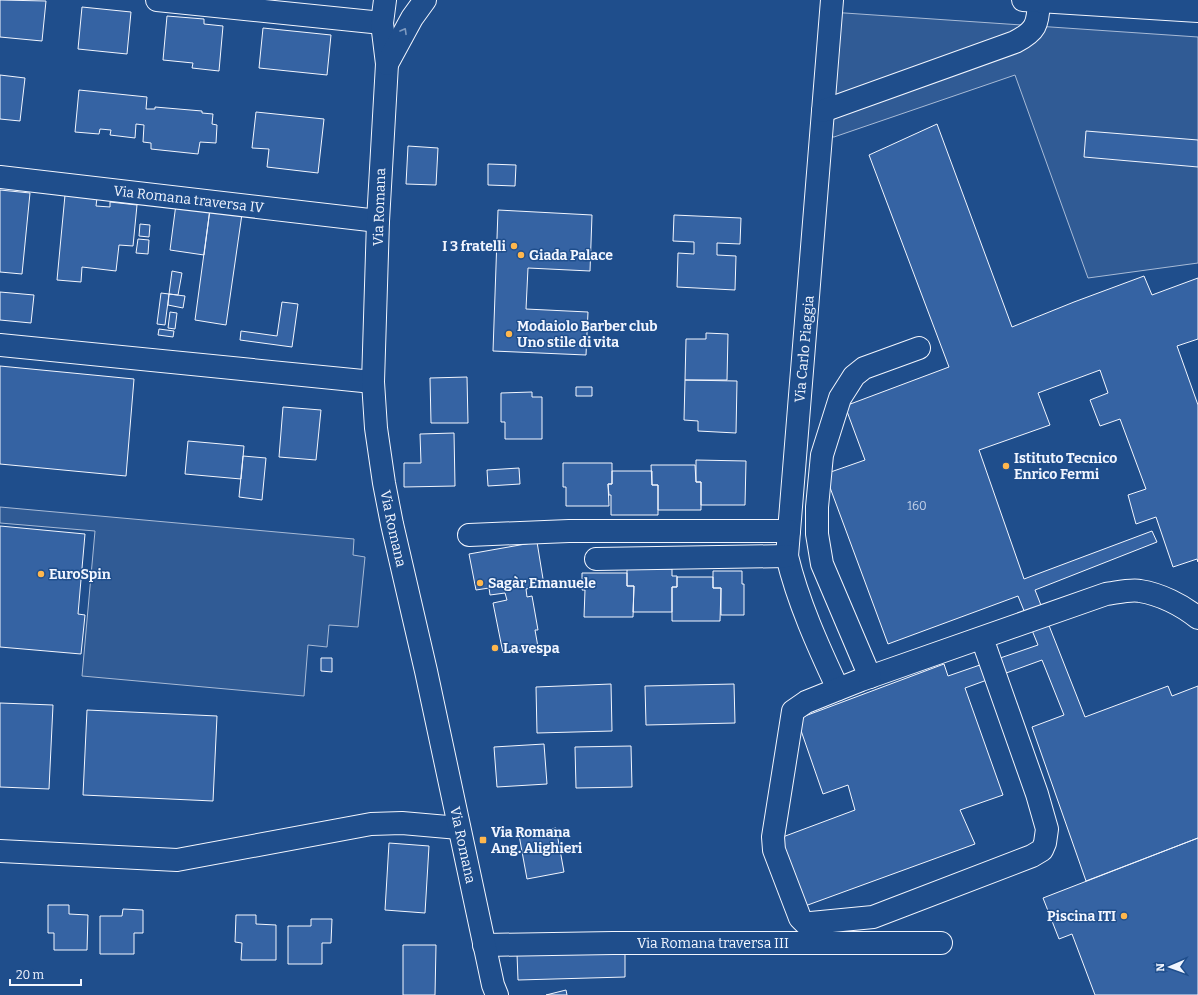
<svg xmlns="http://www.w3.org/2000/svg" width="1198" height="995" font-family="Bitter,serif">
	<rect width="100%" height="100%" fill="#1f4e8c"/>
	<path fill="#305b95" stroke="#a8bbd7" d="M830 12 1198 37V263L1088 278 1015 75 834 137 821 136Z
		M0 507 354 539 353 555 365 557 358 627 329 625 327 647 308 645 304 696 82 676 95 531 0 523Z"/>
	<path fill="#3563a3" stroke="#f2f6ff" d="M0 0 46 1 42 41 0 37Z
		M82 7 131 12 127 54 78 49Z
		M167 16 204 19V24L223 26 219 71 192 68 193 63 163 60Z
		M263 28 331 35 327 75 259 68Z
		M0 75 25 78 20 121 0 119Z
		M79 90 147 97 146 109H155V107L202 111V113L213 114 212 124 217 125 216 143 200 142 198 154 151 149V143L143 142 144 125 136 124 135 138 110 135 111 130 100 129 99 134 75 132Z
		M256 112 324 119 318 173 267 167 269 149 252 148Z
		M937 124 1012 327 1074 302 1144 276 1152 295 1198 278V339L1177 346 1198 405V562L1197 559 1173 567 1156 517 1136 524 1128 495 1146 489 1120 419 1100 426 1090 400 1108 393 1100 370 1038 393 1050 425 979 450 1024 579 1152 531 1157 542 1035 590 1085 717 1168 686 1172 696 1198 686V838L1086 881 1032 727 1064 715 1042 660 965 688 1003 795 960 810 975 844 805 906 780 838 855 810 848 785 823 794 797 719 944 664 948 676 1038 645 1018 596 888 644 825 474 865 460 845 406 949 367 869 155Z
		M1086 131 1198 140V167L1084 157Z
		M408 146 438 148 436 185 406 184Z
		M488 164 516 165 515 186 488 185Z
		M0 190 30 193 22 274 0 272Z
		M65 195 97 198 96 206 110 207V202L137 205 133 246 119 245 116 271 82 267 81 282 57 280Z
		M176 204 210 209 204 255 170 250Z
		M210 209 242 214 226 325 195 320Z
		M498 210 592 215 590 271 528 268 526 309 588 312 586 355 493 351Z
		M674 215 741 218 740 244 717 243V255L736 256 735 290 677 287 678 253 694 254V242L673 241Z
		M140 224 150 225 149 237 139 236Z
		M138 239 149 240 148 254 136 253Z
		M172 271 182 273 178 295 169 294Z
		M0 292 34 295 31 323 0 320Z
		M161 293 169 294 165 325 157 324Z
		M169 294 185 296 183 308 168 305Z
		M282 302 298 304 292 347 240 340 241 331 277 336Z
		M170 312 177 313 175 329 168 328Z
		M159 329 174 331 173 337 158 335Z
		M706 333 728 334 727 380H685L686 339H706Z
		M0 366 134 379 126 476 0 464Z
		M467 377 468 423H431L430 378Z
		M685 380 737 381 736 433 698 431V421L684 420Z
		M576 387H592V396H576Z
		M532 392V397H542V439H505V422H501V393Z
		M283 407 321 410 316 460 279 457Z
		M454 433 455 486 404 487V463H421L420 434Z
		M188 441 244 446 241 479 185 474Z
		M243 456 266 458 262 500 239 497Z
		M696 460 746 461 745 505H701V482H696Z
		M563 463H612V484H608L609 506H566V487H563Z
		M651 465H695L696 482H701V510H658V485H652Z
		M519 468 520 484 488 486 487 470Z
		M612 471H652V485H658V515H611V495H609L608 484H612Z
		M0 526 85 534 78 614 85 615 81 654 0 647Z
		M537 542 544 585 526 589 527 597 532 596 538 630H535L538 647 503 653 493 603 507 600 505 593 490 595 489 588 476 590 469 554Z
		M627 569H672V576H677V587H672V612H633L634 586H627Z
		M713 571H742V584H744V615H721V588H713Z
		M582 573H627V586H634L633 617H584L585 590H582Z
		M677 577H713V588H721L720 621H672V587H677Z
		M321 658H332V672L321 671Z
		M611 684 612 731 537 733 536 687Z
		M734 684 735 723 646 725 645 686Z
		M0 703 53 705 49 789 0 787Z
		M87 710 217 716 213 801 83 795Z
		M544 744 547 784 497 787 494 747Z
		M631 746 632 787 576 788 575 747Z
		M556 828 564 872 527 879 519 835Z
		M1198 838V995H1095L1072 934 1059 939 1043 898Z
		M389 843 429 846 425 913 385 910Z
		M48 905H69V914L88 915 87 950H54V933H48Z
		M123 909 143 910V933H134V954H100V916H122Z
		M236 915H256V924L276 925V960H241L242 943 235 942Z
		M311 919H332L331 943H322V964H288V926H311Z
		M403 945H436L435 995H403Z
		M625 951V977L518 980 517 954Z
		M566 990 567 995H546Z"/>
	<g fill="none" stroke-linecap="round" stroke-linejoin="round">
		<g stroke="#f2f6ff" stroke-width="24">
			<g id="minor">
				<path d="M157 0 382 23"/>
				<path d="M832 0 787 556C798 602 818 646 838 689"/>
				<path d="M823 111 1015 42C1036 31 1038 25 1039 1"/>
				<path id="s1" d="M0 177 378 221"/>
				<path d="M0 345 373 382"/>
				<path d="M469 535 569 531H789"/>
				<path d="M596 559 787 556"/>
				<path d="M982 638 1037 794 1047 829 1045 843 1042 850 1032 856 873 917 811 923H805L800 918 774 850 773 837 793 711 806 702 861 680 1106 594C1115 593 1131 589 1140 591 1160 594 1182 605 1198 618"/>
				<path d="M870 677 822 564 817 534V507L822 455 840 398 854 376 864 368 919 348"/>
				<path d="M0 851 177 860 371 824 402 823 459 828"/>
				<path id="s2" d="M484 945 613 943H941"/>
			</g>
		</g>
		<g stroke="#f2f6ff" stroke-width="24">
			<g id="major">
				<path id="s3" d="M385 0 382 23 387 64 378 221 373 382 376 428 384 483 392 524 426 671 493 985 497 995"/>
				<path d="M1023 0 1198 11"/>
				<path d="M387 64 412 18 425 0"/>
			</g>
		</g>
		<use href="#minor" stroke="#1f4e8c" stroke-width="22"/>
		<use href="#major" stroke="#1f4e8c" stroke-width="22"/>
	</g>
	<defs><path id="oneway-chevron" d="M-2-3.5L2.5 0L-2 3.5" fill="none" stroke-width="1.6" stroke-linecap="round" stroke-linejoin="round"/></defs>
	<use stroke="#7e9ac0" href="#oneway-chevron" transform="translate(404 31) rotate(-60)"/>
	<g fill="#ffb74d" stroke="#1f4e8c" stroke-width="1.5">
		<circle cx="514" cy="246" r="4"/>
		<circle cx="521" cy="255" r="4"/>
		<circle cx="509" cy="334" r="4"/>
		<circle cx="1006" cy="466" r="4"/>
		<circle cx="41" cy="574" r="4"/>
		<circle cx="480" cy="583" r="4"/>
		<circle cx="495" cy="648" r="4"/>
		<rect x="479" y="836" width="8" height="8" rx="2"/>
		<circle cx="1124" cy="916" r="4"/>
	</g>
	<g text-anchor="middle" stroke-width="3" stroke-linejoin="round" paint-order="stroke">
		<g font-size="12" fill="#c3d1e8">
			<text x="917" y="510">160</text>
		</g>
		<g font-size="14" fill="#f2f6ff" stroke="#1f4e8c">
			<text dy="5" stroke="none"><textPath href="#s1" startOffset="190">Via Romana traversa IV</textPath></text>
			<text transform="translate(379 207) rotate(-88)" y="5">Via Romana</text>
			<text transform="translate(804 349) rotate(-85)" y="5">Via Carlo Piaggia</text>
			<text dy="5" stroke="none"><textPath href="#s3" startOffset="531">Via Romana</textPath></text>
			<text dy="5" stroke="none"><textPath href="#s3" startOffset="855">Via Romana</textPath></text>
			<text dy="5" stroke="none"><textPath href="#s2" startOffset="229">Via Romana traversa III</textPath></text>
		</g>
		<g font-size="14" font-weight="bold" fill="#f2f6ff" stroke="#1f4e8c" text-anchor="start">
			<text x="506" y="251" text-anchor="end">I 3 fratelli</text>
			<text x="529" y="260">Giada Palace</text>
			<text x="517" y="331">Modaiolo Barber club<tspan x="517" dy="16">Uno stile di vita</tspan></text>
			<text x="1014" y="463">Istituto Tecnico<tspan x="1014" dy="16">Enrico Fermi</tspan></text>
			<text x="49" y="579">EuroSpin</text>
			<text x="488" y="588">Sagàr Emanuele</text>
			<text x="503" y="653">La vespa</text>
			<text x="491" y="837">Via Romana<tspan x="491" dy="16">Ang. Alighieri</tspan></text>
			<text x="1116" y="921" text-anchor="end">Piscina ITI</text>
		</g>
	</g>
	<g transform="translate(1170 967) rotate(268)" stroke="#1f4e8c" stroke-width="3" paint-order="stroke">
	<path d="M0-3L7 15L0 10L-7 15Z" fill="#f2f6ff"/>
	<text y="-6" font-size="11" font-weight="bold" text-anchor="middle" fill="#f2f6ff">N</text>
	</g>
	<path d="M10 979v6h71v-6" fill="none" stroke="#f2f6ff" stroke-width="2"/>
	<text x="16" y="979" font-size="12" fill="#f2f6ff" stroke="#1f4e8c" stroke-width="3" paint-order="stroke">20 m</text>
</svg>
